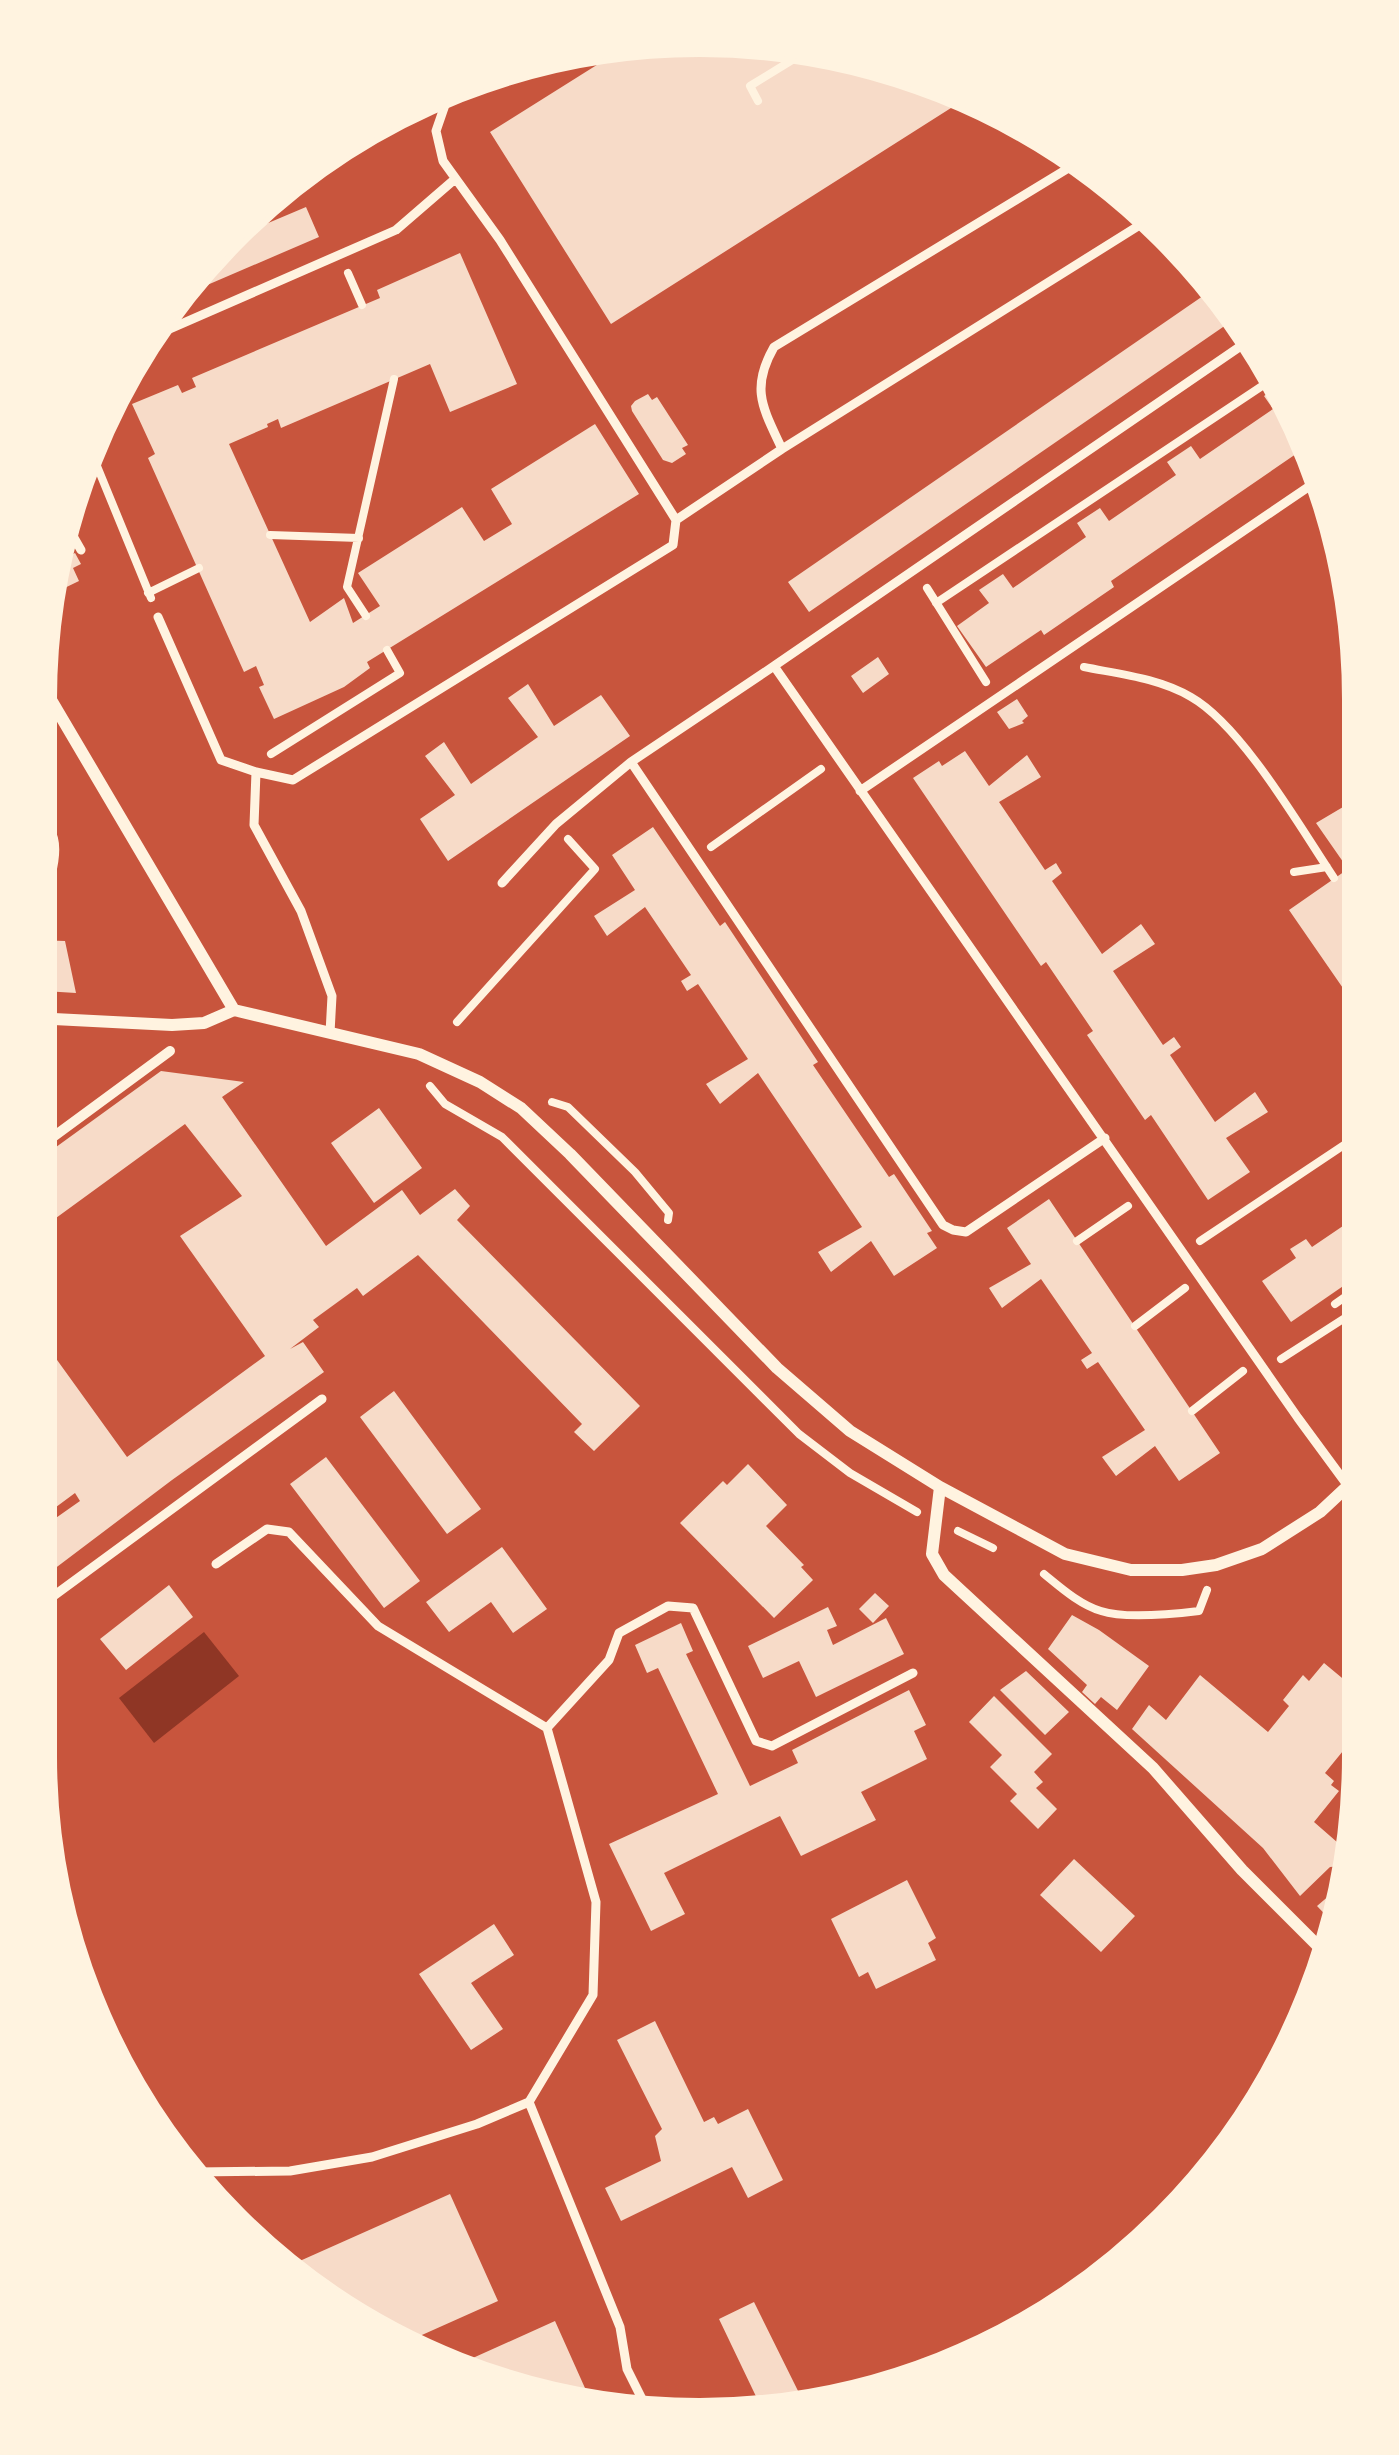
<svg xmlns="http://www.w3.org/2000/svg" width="1399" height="2455" font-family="'Noto Sans',sans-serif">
	<rect width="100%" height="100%" fill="#c8553d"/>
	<path fill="#8f3625" d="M204 1632 239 1676 154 1743 119 1698Z"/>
	<path fill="#f7dbc8" d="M627 46H829L962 101 611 324 490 132Z
		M306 207 319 237 177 298 240 235Z
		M460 253 517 384 450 412 430 364 281 428 278 419 267 424 268 427 229 444 310 622 344 598 353 623 380 606 358 573 462 507 484 541 512 524 491 489 595 424 639 494 367 662 370 668 344 687 274 719 259 687 264 685 256 666 244 672 148 458 155 454 132 404 178 385 182 393 196 387 192 378 380 298 377 290Z
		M1216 287 1239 316 809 612 788 582Z
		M1284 382 1312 443 1111 581 1114 587 1044 635 1041 630 986 667 957 626 989 603 979 590 1003 574 1013 588 1086 537 1077 523 1100 508 1109 521 1176 475 1167 462 1191 446 1200 459 1273 409 1264 396Z
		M648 394 652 400 657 397 688 445 682 448 686 454 672 463 663 460 632 411 631 406 635 401Z
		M75 553 81 564 73 568 79 581 50 595 48 590 53 564Z
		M878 657 889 674 863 693 851 676Z
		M528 684 554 726 601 695 630 736 448 861 420 819 455 795 425 756 444 742 471 784 538 737 508 698Z
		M1017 699 1028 716 1022 721 1024 723 1009 729 997 712Z
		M965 751 989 786 1027 755 1041 777 999 802 1045 870 1056 863 1062 873 1052 881 1102 954 1141 924 1155 944 1113 971 1163 1045 1174 1037 1181 1047 1170 1055 1215 1122 1255 1092 1268 1112 1226 1138 1250 1172 1208 1200 1151 1115 1145 1120 1087 1035 1093 1031 1046 962 1041 966 913 778 939 761 942 766Z
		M1365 794V1020L1289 910 1348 869 1316 823Z
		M653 827 720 926 725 922 818 1062 813 1065 889 1177 894 1174 932 1231 927 1233 937 1248 894 1276 871 1241 831 1272 818 1252 862 1227 758 1073 720 1104 706 1084 748 1059 698 984 687 991 681 981 691 975 645 907 607 936 594 916 635 890 612 855Z
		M34 940 65 941 76 993 44 991V975L48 971H34Z
		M34 1050 52 1051 49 1107 55 1118 34 1133Z
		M161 1071 244 1082 222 1097 326 1246 402 1190 420 1215 455 1189 470 1206 457 1220 640 1406 594 1451 574 1432 582 1424 418 1255 363 1296 357 1288 313 1320 319 1327 290 1349 303 1342 324 1372 172 1480 33 1585V1534L80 1501 75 1493 48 1513 33 1492 34 1328 127 1457 265 1356 180 1236 242 1196 185 1124 34 1234V1163Z
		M379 1108 422 1168 374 1203 331 1143Z
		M1049 1199 1220 1453 1179 1481 1155 1446 1116 1476 1102 1457 1145 1430 1098 1362 1087 1369 1081 1360 1092 1353 1041 1279 1002 1308 989 1288 1031 1264 1007 1228Z
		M1365 1211V1271L1291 1322 1262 1281 1296 1258 1290 1249 1306 1239 1312 1247Z
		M394 1391 481 1509 447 1534 360 1417Z
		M326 1457 420 1581 384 1608 290 1484Z
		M748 1464 787 1505 766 1526 804 1565 801 1567 813 1580 774 1618 680 1523 723 1481 727 1485Z
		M502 1547 547 1609 513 1633 491 1602 449 1632 426 1602Z
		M169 1585 193 1617 126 1670 100 1639Z
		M875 1593 889 1606 873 1623 859 1609Z
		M828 1607 837 1626 827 1630 833 1645 886 1618 904 1654 816 1697 799 1661 763 1678 748 1646Z
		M1072 1615 1099 1630 1149 1666 1117 1710 1101 1697 1095 1704 1082 1692 1087 1685 1048 1649Z
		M681 1623 693 1651 686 1654 750 1786 798 1763 792 1750 909 1690 926 1725 914 1731 927 1759 861 1792 876 1820 801 1856 780 1816 664 1873 685 1914 651 1931 609 1844 718 1794 658 1668 647 1673 635 1645Z
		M1324 1663 1365 1697V1724L1325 1773 1334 1781 1331 1785 1339 1791 1314 1822 1353 1856 1352 1865 1330 1867 1300 1896 1263 1848 1132 1729 1149 1705 1166 1720 1200 1675 1268 1732 1289 1706 1283 1700 1303 1675 1309 1681Z
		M1026 1671 1069 1712 1045 1735 1000 1690Z
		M994 1696 1052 1754 1034 1772 1043 1782 1036 1788 1057 1809 1038 1829 1010 1801 1017 1794 990 1767 1002 1755 969 1722Z
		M1074 1859 1135 1916 1101 1952 1040 1895Z
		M907 1880 936 1938 928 1943 936 1960 876 1989 868 1972 859 1977 831 1919Z
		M1331 1894 1343 1906 1339 1929 1317 1906Z
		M494 1924 514 1955 471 1983 503 2029 471 2050 419 1974Z
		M655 2021 704 2122 714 2117 718 2124 748 2109 783 2180 748 2198 732 2167 621 2221 605 2188 661 2161 655 2136 662 2129 617 2040Z
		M450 2194 498 2301 404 2343 329 2309 284 2268Z
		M754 2302 803 2401 814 2396 818 2403 754 2418 763 2411 719 2319Z
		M555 2321 593 2406 526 2399 455 2366Z"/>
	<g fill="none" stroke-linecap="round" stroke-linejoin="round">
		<path stroke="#fff3e0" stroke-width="8" d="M758 101 750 86 815 46
			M348 273 362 305
			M90 442V449L151 598
			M270 535 359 538
			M927 588 986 682
			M148 593 199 568
			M936 603 1280 374
			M366 616 347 587 394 379
			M1084 667C1119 674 1159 678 1191 697 1242 726 1300 827 1334 878
			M271 754 400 673 387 650
			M711 847 821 769
			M1294 872 1327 867
			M457 1022 595 869 568 839
			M430 1086 445 1104 502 1137 799 1434 850 1473 917 1512
			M552 1102 568 1107 635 1172 669 1213 668 1220
			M1077 1241 1128 1206
			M1200 1241 1365 1131
			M1335 1304 1365 1283
			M1135 1326 1185 1288
			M1281 1359 1365 1305
			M1192 1411 1243 1371
			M958 1531 993 1548
			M1044 1574C1060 1587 1080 1605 1101 1611 1125 1619 1174 1614 1199 1611L1207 1590"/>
		<path stroke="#fff3e0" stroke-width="9" d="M1254 337 774 666 1298 1418 1348 1486
			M140 342 396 230 455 179
			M782 449C763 408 750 389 774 347L1085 158
			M64 506 73 536 81 550
			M676 520 782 449 1143 223 1148 210
			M158 617 221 760 256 772 293 780 673 545 676 520 500 240 443 161 436 131 446 102 467 88
			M631 762 943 1225 953 1230 966 1232 1105 1138
			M256 772 254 825 301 911 332 996 330 1033
			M860 791 1326 475
			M502 883 556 824 631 762 774 666
			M34 885 51 875C60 840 53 832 34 802
			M33 1611 322 1399
			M547 1728 609 1660 619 1633 668 1606 693 1608 756 1741 772 1746 913 1673
			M529 2102 620 2327 627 2369 648 2411
			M177 2167 196 2172 290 2171 372 2157 477 2124 529 2102 593 1995 596 1902 547 1728 378 1626 289 1532 267 1529 216 1564
			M196 2172 207 2195"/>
		<path stroke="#fff3e0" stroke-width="10" d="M34 1151 170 1051"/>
		<path stroke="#fff3e0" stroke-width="12" d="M34 671 234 1010
			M34 1018 172 1025 204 1023 234 1010 419 1054 480 1082 521 1108 570 1154 777 1368 850 1431 940 1487 1065 1554 1131 1570H1182L1216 1565 1262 1549 1320 1512 1365 1470
			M940 1487 932 1554 944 1575 1153 1768 1242 1870 1332 1960"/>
	</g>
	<path d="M0 0H1399V2455H0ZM699 54H700A645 645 0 0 1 1345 699V1756A645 645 0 0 1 700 2401H699A645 645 0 0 1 54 1756V699A645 645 0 0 1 699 54Z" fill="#fff3e0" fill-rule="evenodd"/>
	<path fill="none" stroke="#fff3e0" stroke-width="6" d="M699 54H700A645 645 0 0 1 1345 699V1756A645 645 0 0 1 700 2401H699A645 645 0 0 1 54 1756V699A645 645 0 0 1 699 54Z"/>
</svg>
